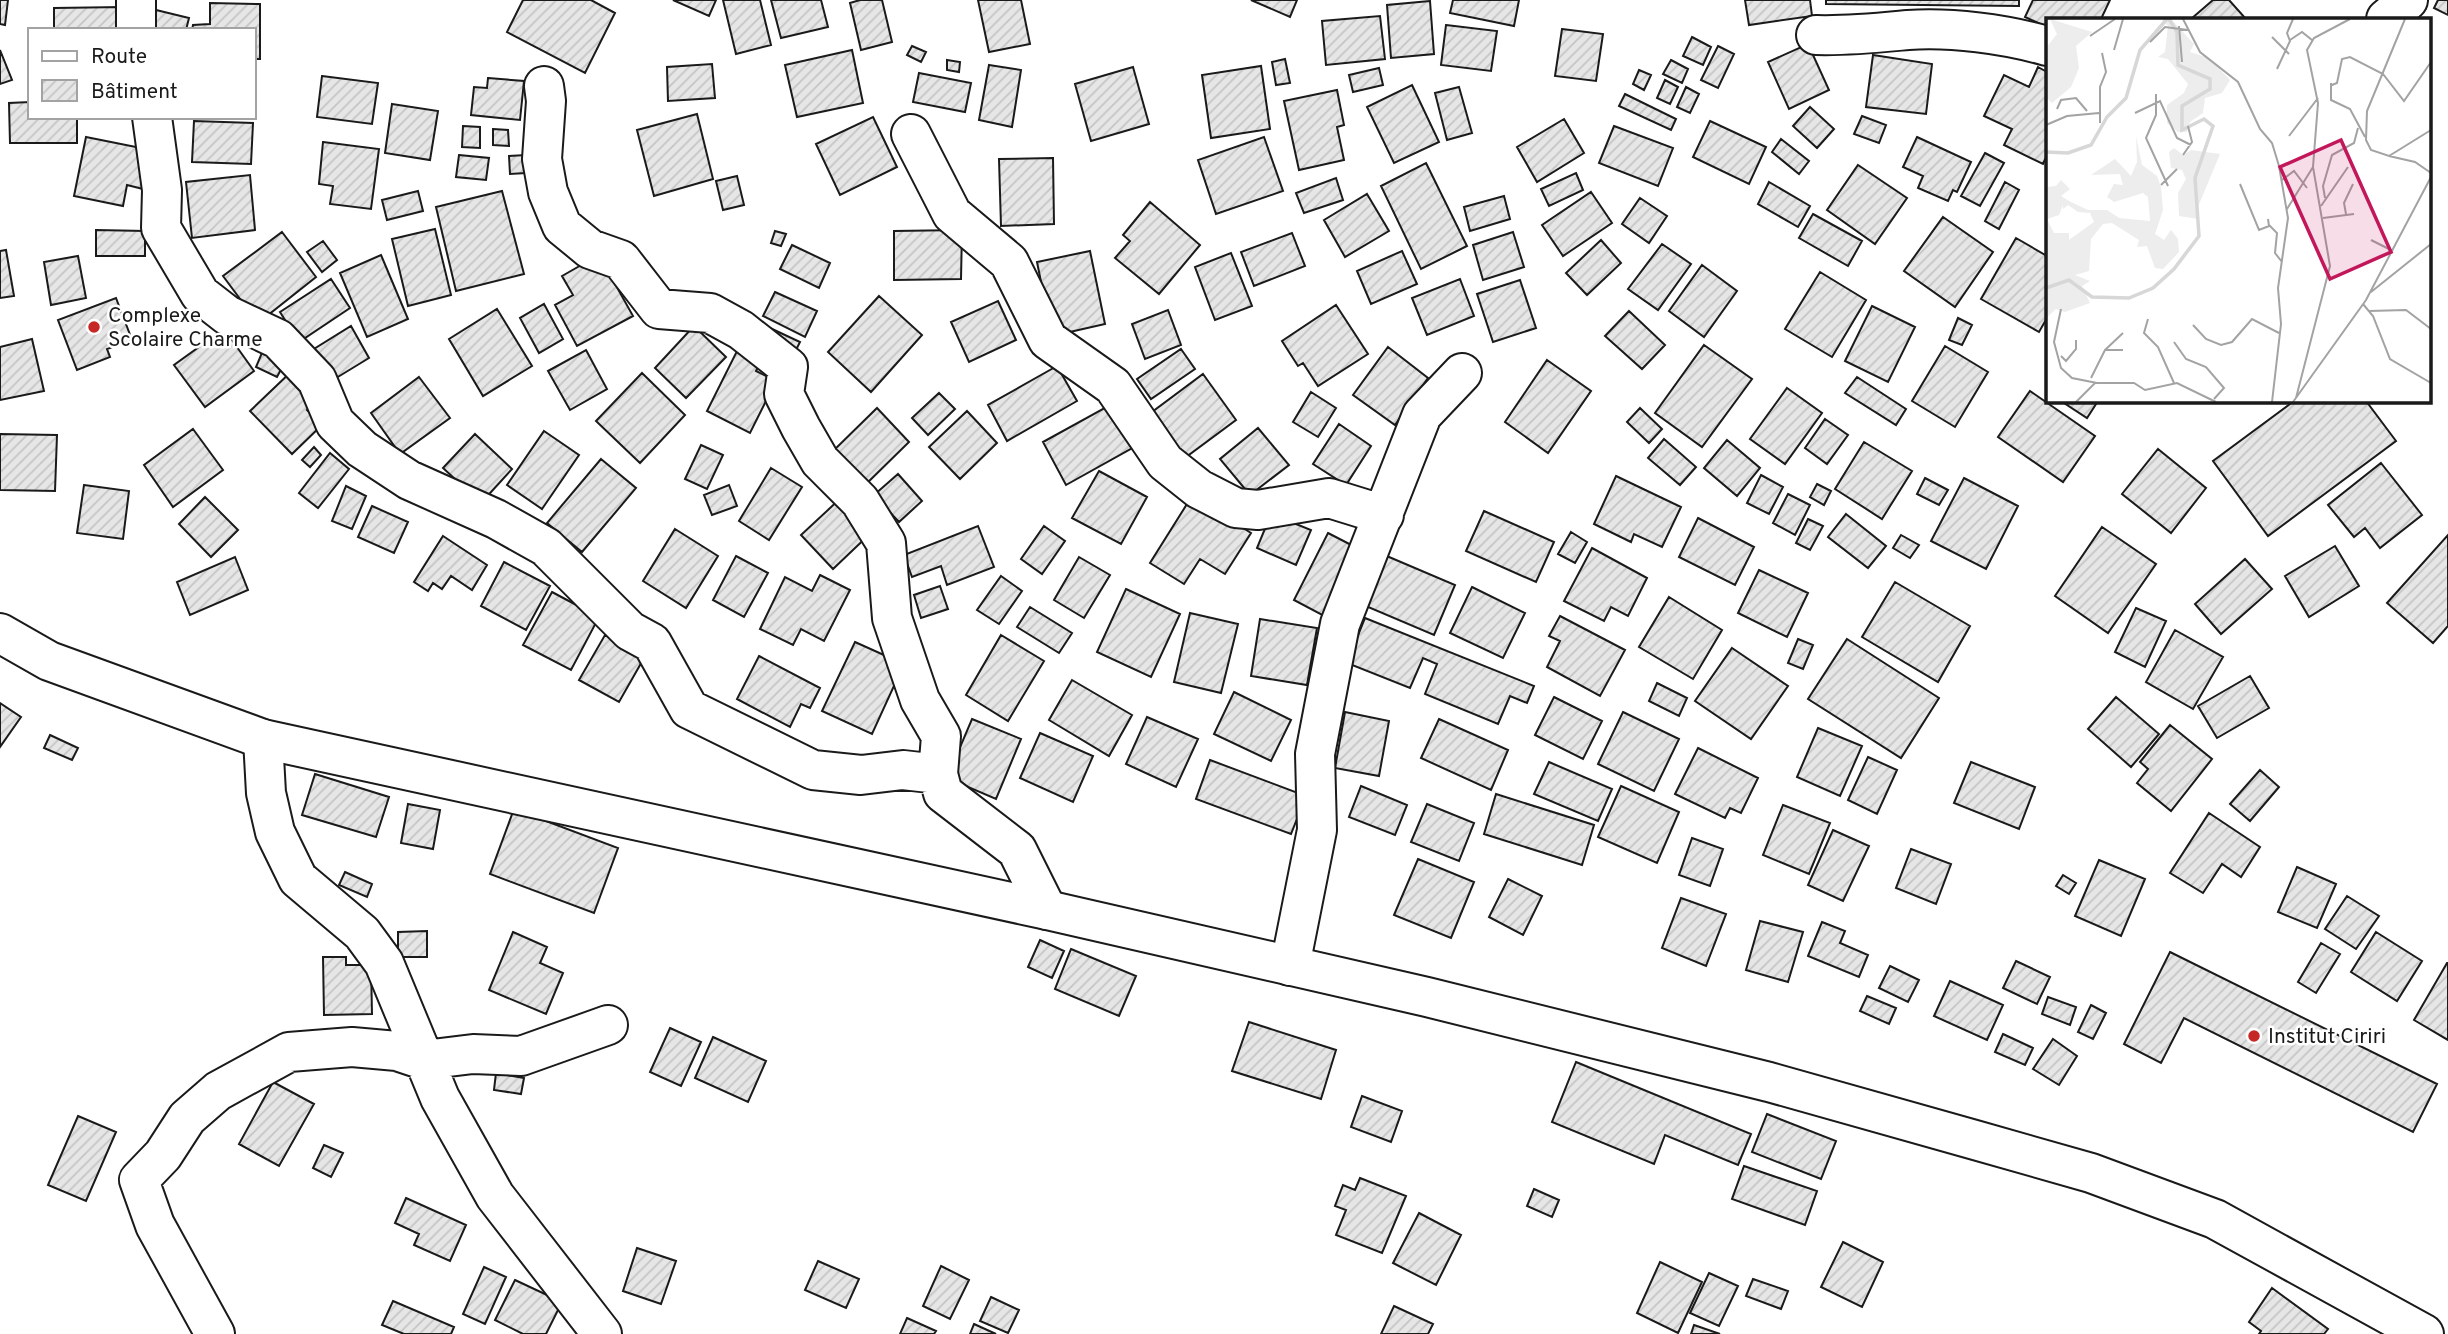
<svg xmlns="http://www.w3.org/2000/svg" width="2448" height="1334" font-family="Overpass,sans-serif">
	<defs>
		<pattern id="building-hatch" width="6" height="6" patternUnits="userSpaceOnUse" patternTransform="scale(1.75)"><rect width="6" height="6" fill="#e6e6e6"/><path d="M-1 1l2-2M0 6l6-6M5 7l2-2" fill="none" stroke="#c5c5c5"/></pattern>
	</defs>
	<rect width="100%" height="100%" fill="#fff"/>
	<path fill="url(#building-hatch)" stroke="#1a1a1a" stroke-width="2" d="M0 0H8L5 25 0 24Z
		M523 0H591L615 13 585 73 507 32Z
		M673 0H716L709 16Z
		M723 0H760L771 45 736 54Z
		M771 0H821L828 27 781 38Z
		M860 0H882L892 42 861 50 850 3Z
		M978 0H1021L1030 44 989 52Z
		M1251 0H1297L1290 17Z
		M1453 0H1519L1514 26 1450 13Z
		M1745 0H1810L1812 16 1749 25Z
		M1826 0H2019V6L1826 4Z
		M2033 0H2110L2101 19H2047V27L2025 17Z
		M2213 0H2229L2246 19H2191Z
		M2438 0H2448V15L2434 8Z
		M1430 1 1434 54 1391 58 1387 5Z
		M210 3 260 4V59H254V30H192L193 25 210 24Z
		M123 7V30H54V8Z
		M152 9 189 18 186 30H147Z
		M1380 16 1385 59 1326 65 1322 21Z
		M1446 25 1497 31 1491 71 1441 65Z
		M1562 29 1603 34 1596 81 1555 76Z
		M1692 37 1711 47 1703 65 1683 56Z
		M1808 44 1829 90 1789 109 1768 62Z
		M912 46 926 52 921 62 907 55Z
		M1718 46 1734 54 1718 88 1701 80Z
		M0 50 12 80 0 84Z
		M852 50 863 103 797 117 785 65Z
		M1873 55 1932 64 1926 114 1866 107Z
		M1285 59 1290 83 1276 85 1272 62Z
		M947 60 960 62 959 72 947 70Z
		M1671 60 1688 69 1682 83 1663 74Z
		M712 64 715 98 668 101 667 67Z
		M989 65 1021 70 1012 127 979 120Z
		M1261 66 1270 129 1211 138 1202 75Z
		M1133 67 1149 124 1091 141 1075 84Z
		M2038 67 2047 72V155L2043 164 2004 145 2012 129 1984 116 2004 75 2029 87Z
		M1379 68 1383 85 1353 92 1349 75Z
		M1639 70 1651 75 1644 90 1633 84Z
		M919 73 971 83 965 112 913 102Z
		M322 76 378 83 372 124 317 117Z
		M488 78 524 81 520 120 471 115 474 87 487 88Z
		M1665 80 1678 87 1670 104 1657 98Z
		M1412 85 1439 142 1394 163 1367 107Z
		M1459 87 1472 133 1447 140 1435 93Z
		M1686 87 1699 94 1690 113 1677 107Z
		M1337 90 1344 125 1337 127 1344 160 1299 170 1284 101Z
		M1625 94 1676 119 1671 130 1619 106Z
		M30 102V117H77V143H10L9 103Z
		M392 104 438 111 430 160 385 153Z
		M1810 107 1834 129 1817 148 1793 126Z
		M697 114 713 179 654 196 637 130Z
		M1862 116 1886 125 1879 143 1854 134Z
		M873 117 897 167 840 195 816 144Z
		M1564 119 1584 153 1537 182 1517 147Z
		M194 121 253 123 251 164 192 162Z
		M1710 121 1766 147 1749 184 1693 157Z
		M463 126 480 127V148L462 147Z
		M1614 126 1673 148 1658 186 1599 163Z
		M493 129 508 130 509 146 493 145Z
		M86 137 151 150 143 189 127 185 123 206 74 196Z
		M1264 137 1283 191 1216 214 1198 160Z
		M1917 137 1971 162 1957 192 1953 190 1948 201 1918 188 1923 176 1903 167Z
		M1781 139 1809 161 1799 174 1772 152Z
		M323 142 379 149 371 209 330 204 333 186 319 184Z
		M1985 153 2004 163 1980 206 1961 196Z
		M459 155 489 158 486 180 456 177Z
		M526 155V173L510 174 509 156Z
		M1053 158 1054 224 1001 226 999 159Z
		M1426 163 1467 246 1421 269 1381 186Z
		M1858 165 1907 198 1875 244 1827 210Z
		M1576 173 1583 190 1549 206 1541 189Z
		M250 175 255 230 192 238 186 182Z
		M737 176 744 205 723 210 716 181Z
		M1336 178 1343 200 1304 213 1296 193Z
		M1769 182 1810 206 1798 227 1758 204Z
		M2005 182 2019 190 1999 229 1985 221Z
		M418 191 423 211 387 220 382 200Z
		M502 191 524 274 456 291 436 207Z
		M1591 192 1612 223 1563 256 1542 225Z
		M1367 194 1389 231 1345 257 1324 220Z
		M1504 196 1510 219 1470 231 1464 207Z
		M1640 198 1667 216 1649 243 1622 224Z
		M1150 202 1200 245 1159 294 1115 258 1130 241 1123 235Z
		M1813 214 1862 241 1848 266 1799 238Z
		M1943 217 1993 252 1955 307 1904 271Z
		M435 229 451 295 408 306 392 239Z
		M96 230 145 231V256H96Z
		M962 230 961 279 894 280V231Z
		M775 231 786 234 781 246 771 243Z
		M282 232 316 277 258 323 223 276Z
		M1513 232 1524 267 1483 280 1473 245Z
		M1292 233 1305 266 1254 286 1241 252Z
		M2016 238 2047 256V318L2039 332 1981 299Z
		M1601 240 1621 263 1587 295 1566 273Z
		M323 241 337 260 322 272 307 252Z
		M1662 244 1691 264 1658 310 1628 289Z
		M792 245 830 263 819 288 780 269Z
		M6 250 14 296 0 298V251Z
		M1090 251 1105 324 1052 336 1037 262Z
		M1402 251 1417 284 1371 304 1357 271Z
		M1231 253 1252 306 1215 320 1195 267Z
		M381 255 408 319 367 337 340 273Z
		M599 255 633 316 577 346 555 305 573 295 562 276Z
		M78 256 86 298 51 305 44 262Z
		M1702 265 1737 291 1704 337 1669 311Z
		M1820 272 1866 300 1832 357 1785 329Z
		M331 279 350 308 299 342 280 312Z
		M1460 279 1474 316 1427 335 1412 298Z
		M1520 280 1536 328 1493 342 1477 294Z
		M775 292 817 311 805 337 763 316Z
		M879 296 922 335 871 392 828 352Z
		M116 298 132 340 107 349 110 357 77 370 58 320Z
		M998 301 1016 340 969 362 951 322Z
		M544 304 563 339 539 353 520 318Z
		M1336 305 1368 354 1318 386 1303 363 1298 366 1282 341Z
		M1872 306 1915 327 1888 382 1845 361Z
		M497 309 532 366 483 396 449 339Z
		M1168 310 1181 345 1145 359 1132 324Z
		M1629 311 1665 345 1642 369 1605 336Z
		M1958 318 1972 325 1962 345 1949 340Z
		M351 326 369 358 328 383 309 352Z
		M694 326 726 357 686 398 655 368Z
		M770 328 800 342 793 356 763 342Z
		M224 329 254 371 205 407 174 365Z
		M32 339 44 391 0 400V347Z
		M1704 345 1752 379 1702 447 1655 413Z
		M1945 346 1988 372 1955 427 1912 401Z
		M1388 347 1428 378 1395 425 1353 395Z
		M264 348 287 358 277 377 256 367Z
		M738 349 761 361 756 371 776 381 750 433 707 411Z
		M1181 349 1195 369 1151 399 1137 379Z
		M586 350 607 389 570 410 548 371Z
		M1547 360 1591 391 1548 453 1505 422Z
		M1057 366 1077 401 1007 441 988 405Z
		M293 370 320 398 307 410 322 425 292 454 250 411Z
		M642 373 685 415 640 463 596 421Z
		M1203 374 1236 420 1182 460 1148 415Z
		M419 377 450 418 400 454 371 413Z
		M1857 377 1906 409 1896 425 1845 393Z
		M1787 388 1822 413 1785 464 1750 439Z
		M2030 391 2095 436 2063 482 1998 437Z
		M1311 392 1336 408 1318 437 1293 422Z
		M939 393 955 409 928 435 912 418Z
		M2061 401H2098L2087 418Z
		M2294 401H2366L2396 441 2268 536 2213 461Z
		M1110 405 1134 447 1066 485 1043 442Z
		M877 408 909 442 862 488 829 455Z
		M1640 408 1662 429 1649 443 1627 422Z
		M967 411 997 443 960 479 929 447Z
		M1825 419 1848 435 1827 464 1805 448Z
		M1339 424 1371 446 1346 485 1313 464Z
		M1258 428 1289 465 1250 495 1220 459Z
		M193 429 223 470 173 507 144 465Z
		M544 431 579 455 542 509 507 485Z
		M0 434 57 435 55 491 0 490Z
		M475 434 512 469 481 503 443 468Z
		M1664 439 1696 467 1680 485 1648 458Z
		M1727 440 1760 468 1737 496 1704 468Z
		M1864 442 1912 471 1882 519 1835 489Z
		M701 445 723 455 707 489 685 479Z
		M314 447 321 455 310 467 302 460Z
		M2158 449 2206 488 2171 533 2122 494Z
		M330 453 349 469 318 508 299 493Z
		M601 459 636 488 582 552 547 523Z
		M2381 463 2422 515 2380 548 2365 528 2354 537 2328 505Z
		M771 468 802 487 769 540 739 521Z
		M1099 471 1147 497 1121 544 1072 518Z
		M898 474 922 501 899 522 874 495Z
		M1761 475 1783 487 1769 514 1747 503Z
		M1616 476 1681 507 1662 547 1634 534 1631 542 1594 524Z
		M1925 478 1948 490 1939 505 1917 494Z
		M1964 478 2018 506 1986 569 1931 541Z
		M1817 484 1831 491 1824 505 1810 497Z
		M84 485 129 491 123 539 77 533Z
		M729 485 737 506 712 515 704 495Z
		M346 486 366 496 352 529 332 521Z
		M1788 494 1810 505 1795 535 1773 523Z
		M843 496 874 530 833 569 801 535Z
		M1192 496 1251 533 1225 574 1200 559 1184 584 1150 563Z
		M205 497 238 530 211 557 179 524Z
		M372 506 408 522 394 553 358 537Z
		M1484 511 1554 542 1536 582 1466 551Z
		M1271 514 1311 530 1296 565 1257 548Z
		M1846 514 1886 546 1868 568 1828 537Z
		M1698 518 1754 547 1735 585 1679 557Z
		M1808 519 1823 526 1810 550 1796 543Z
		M978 526 994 567 947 585 941 566 912 577 904 555Z
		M1044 526 1065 541 1042 574 1021 559Z
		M2102 527 2156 564 2108 633 2055 596Z
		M675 529 718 556 686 608 643 581Z
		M1571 532 1587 542 1575 563 1558 554Z
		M1328 533 1361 550 1326 617 1294 600Z
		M1901 535 1919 545 1910 558 1893 548Z
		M2448 535V626L2433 643 2387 603Z
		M443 536 487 565 472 590 451 576 442 589 433 583 428 591 414 582Z
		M2335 546 2359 586 2309 617 2285 576Z
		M1592 548 1647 578 1628 616 1611 607 1604 621 1564 601Z
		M1382 554 1455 585 1434 635 1361 604Z
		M736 556 768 573 744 617 713 600Z
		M235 557 248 590 190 615 177 582Z
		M1079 557 1110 575 1084 618 1054 600Z
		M2245 559 2272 589 2221 634 2195 604Z
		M504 562 550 586 526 630 481 606Z
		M1759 570 1808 593 1787 637 1738 613Z
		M820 575 850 590 824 641 801 629 793 645 760 629 785 577 812 591Z
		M1001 576 1022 591 999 624 977 610Z
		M1895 582 1970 626 1938 682 1862 637Z
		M940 586 948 609 921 618 914 595Z
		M1472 587 1525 613 1503 658 1450 633Z
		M1126 589 1180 614 1151 677 1097 652Z
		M552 592 599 617 571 670 523 645Z
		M1669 597 1722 630 1693 679 1639 647Z
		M1030 607 1072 633 1059 653 1017 627Z
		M2136 608 2166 621 2145 667 2115 652Z
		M1190 613 1238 624 1221 693 1174 682Z
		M1560 616 1625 650 1600 696 1547 667 1560 641 1549 636Z
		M1365 618 1534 686 1527 703 1510 696 1498 724 1425 694 1437 664 1423 658 1410 688 1347 663Z
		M1260 619 1317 628 1307 685 1251 676Z
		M2175 630 2223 657 2193 709 2146 682Z
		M605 635 644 658 619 702 579 680Z
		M1001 635 1044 661 1008 721 966 695Z
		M1798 639 1813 645 1803 669 1788 663Z
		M1847 639 1939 698 1901 758 1808 699Z
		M855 642 904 664 872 734 822 711Z
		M1732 648 1788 686 1751 739 1695 701Z
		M759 656 820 688 810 708 801 704 790 727 737 699Z
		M2250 676 2269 708 2217 738 2198 706Z
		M1072 680 1132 715 1109 756 1049 720Z
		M1657 683 1687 698 1679 716 1649 701Z
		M1234 692 1291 720 1271 761 1214 734Z
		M1554 697 1602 721 1583 759 1535 735Z
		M2116 697 2159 734 2131 767 2088 729Z
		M0 703 21 717 0 747Z
		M1345 712 1389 721 1379 776 1335 768Z
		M1623 712 1679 739 1654 791 1598 764Z
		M1147 717 1198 739 1176 787 1126 764Z
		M972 719 1021 739 996 799 947 778Z
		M1439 719 1508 750 1491 790 1421 758Z
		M2170 725 2212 759 2171 811 2137 783 2148 769 2140 762Z
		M1818 728 1862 746 1840 796 1797 777Z
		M1040 733 1093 756 1073 802 1020 778Z
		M50 735 78 748 72 760 44 748Z
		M1698 748 1758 778 1741 813 1730 808 1725 818 1675 794Z
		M1868 757 1897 770 1877 814 1848 800Z
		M1210 760 1306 796 1291 834 1196 799Z
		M1549 762 1612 789 1598 821 1534 794Z
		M1971 762 2035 787 2019 829 1954 803Z
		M2260 770 2279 787 2250 821 2230 804Z
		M315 774 389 797 376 837 302 815Z
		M1361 786 1407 805 1395 835 1349 817Z
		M1621 786 1679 812 1657 863 1598 837Z
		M1496 794 1594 825 1582 865 1484 834Z
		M408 804 440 810 433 849 401 843Z
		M1427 804 1474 823 1459 861 1411 842Z
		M1783 805 1830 823 1809 874 1763 855Z
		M514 809 618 848 594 913 490 874Z
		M2209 813 2260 847 2241 877 2222 864 2203 893 2170 873Z
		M1833 830 1869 846 1843 901 1808 885Z
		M1692 838 1723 849 1710 886 1679 875Z
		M1911 849 1951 864 1936 904 1896 888Z
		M1418 859 1474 882 1451 938 1394 915Z
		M2099 860 2145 879 2121 936 2075 916Z
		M2297 867 2336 884 2317 928 2278 912Z
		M345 872 372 884 367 897 339 885Z
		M2063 875 2076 883 2069 894 2056 886Z
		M1508 879 1542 896 1523 935 1489 917Z
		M2347 896 2379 916 2356 949 2325 929Z
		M1681 898 1726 914 1706 966 1662 948Z
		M1760 921 1803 932 1788 982 1746 970Z
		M1822 922 1845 931 1840 943 1868 955 1859 977 1808 956Z
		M427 931V957H398V932Z
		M513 932 547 947 540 963 563 973 546 1014 489 990Z
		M2376 932 2422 961 2397 1001 2351 972Z
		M1040 940 1064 951 1052 978 1028 967Z
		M2321 943 2340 954 2316 993 2298 982Z
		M1071 949 1136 976 1119 1016 1055 989Z
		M2170 952 2437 1084 2413 1132 2184 1018 2161 1063 2124 1044Z
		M323 957H346V965H371L372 1014 324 1015Z
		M2016 961 2050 977 2037 1004 2003 988Z
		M2447 963H2448V1040L2414 1020Z
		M1890 966 1919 980 1908 1002 1879 988Z
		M1950 981 2003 1005 1987 1040 1934 1016Z
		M1867 996 1896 1008 1889 1024 1860 1011Z
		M2048 997 2076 1007 2070 1025 2042 1014Z
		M2091 1005 2106 1013 2093 1039 2078 1032Z
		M1249 1022 1336 1050 1321 1099 1232 1071Z
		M670 1028 701 1042 681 1086 650 1072Z
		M2003 1034 2033 1048 2025 1065 1995 1052Z
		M713 1037 766 1061 748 1102 695 1078Z
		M2053 1039 2077 1056 2059 1085 2033 1069Z
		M1576 1062 1751 1134 1738 1165 1665 1135 1654 1164 1552 1122Z
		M496 1073 524 1078 521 1094 494 1090Z
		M273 1082 314 1104 279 1166 239 1144Z
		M1362 1096 1402 1111 1391 1142 1351 1127Z
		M1767 1114 1836 1141 1821 1179 1752 1152Z
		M78 1116 116 1132 86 1201 48 1185Z
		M324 1145 343 1153 331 1177 313 1168Z
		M1744 1166 1817 1191 1805 1225 1732 1199Z
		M1360 1178 1406 1196 1382 1253 1336 1235 1346 1210 1335 1206 1343 1185 1355 1190Z
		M1534 1189 1559 1200 1552 1217 1527 1206Z
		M406 1198 466 1225 450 1261 414 1245 419 1234 395 1223Z
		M1419 1213 1461 1235 1436 1285 1393 1263Z
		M1843 1242 1883 1262 1862 1307 1821 1287Z
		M637 1248 676 1261 661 1304 623 1291Z
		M818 1261 859 1279 846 1308 805 1290Z
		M1660 1262 1702 1282 1678 1333 1637 1313Z
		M941 1266 969 1280 950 1319 923 1306Z
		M484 1267 506 1277 485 1324 463 1314Z
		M1709 1273 1738 1286 1719 1326 1690 1313Z
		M1753 1279 1788 1291 1781 1309 1746 1296Z
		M515 1280 562 1302 546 1334H523L495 1320Z
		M2272 1288 2328 1329 2324 1334H2259L2261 1331 2249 1322Z
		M991 1297 1019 1310 1008 1333 980 1321Z
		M393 1301 454 1327 451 1334H404L382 1325Z
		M1394 1306 1433 1324 1428 1334H1381Z
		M907 1318 936 1331 934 1334H900Z
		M974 1324 996 1334H970Z
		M1694 1325 1720 1334H1691Z"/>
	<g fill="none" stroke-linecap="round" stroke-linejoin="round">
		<g stroke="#1a1a1a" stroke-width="42">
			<path id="street" d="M2386 19 2408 0
				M136 30V0
				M1816 35C1848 36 1876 33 1908 30 1951 27 2005 34 2047 46
				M544 86 546 101 542 159 548 192 562 226 590 249 621 260 659 309 710 313 741 330 788 367 784 394 801 428 820 461 860 501 886 543 892 618 920 700 941 736 938 774 943 793 1017 850 1047 910
				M152 117 162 190 161 228 200 294 227 315 278 339 317 380 335 423 362 449 409 480 496 519 546 547 630 631 652 643 689 709 813 770 861 775 903 770 938 774
				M911 134 952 214 1009 262 1048 340 1113 386 1165 462 1199 489 1236 508 1258 510 1329 498 1384 515
				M263 739 266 793 275 832 298 879 362 933 384 963 440 1098 495 1196 602 1334
				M1290 966 1317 830 1315 754 1340 624 1422 415 1462 373
				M215 1334 155 1225 139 1180 163 1155 187 1118 218 1091 289 1052 352 1047 397 1051 424 1060 473 1054 521 1056 608 1025"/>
		</g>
		<g stroke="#1a1a1a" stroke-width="42">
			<path id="secondary" d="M0 633 49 661 263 739 1047 910 1427 997 1769 1082 1975 1140 2091 1173 2215 1219 2424 1334"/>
		</g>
		<use href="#street" stroke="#fff" stroke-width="38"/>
		<use href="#secondary" stroke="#fff" stroke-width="38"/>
	</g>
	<g fill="#c62828" stroke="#fff" stroke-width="2.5">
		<circle cx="94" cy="327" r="7"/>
		<circle cx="2254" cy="1036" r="7"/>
	</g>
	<g text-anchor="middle" stroke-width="5" stroke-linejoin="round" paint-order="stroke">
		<g font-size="21" fill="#1a1a1a" stroke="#fff" text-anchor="start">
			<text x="108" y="322">Complexe<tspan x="108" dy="24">Scolaire Charme</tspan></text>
			<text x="2268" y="1043">Institut Ciriri</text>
		</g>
	</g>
	<g transform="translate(2046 18)">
		<rect width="385" height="385" fill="#fff"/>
		<path d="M115 1H125L148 26 144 34 163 40 184 62 176 75 159 80 157 95 144 104 141 114H132L121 105V87L138 75 142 66 122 41 112 39 119 34 122 8Z" fill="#ededed"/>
		<path d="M4 1 46 14 30 28 33 50 25 69 6 85 0 79V30L11 16ZM90 118 96 147 111 158 115 169 117 192 109 216 118 222 125 212 132 221 133 234 117 251 109 250 101 228 91 229 93 222 66 205 57 206 45 221 43 253 29 257 44 263 36 268 44 285 19 294 10 291 0 300V169L10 168 15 162 24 171 15 178 23 183 42 192H61L73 200 104 203 102 179 97 175 68 184 61 179 68 166 77 167 74 156 45 157 69 141 85 158 91 144ZM17 187V191L22 187 32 194 44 195 48 204 23 222V215H8L1 201 13 197ZM128 130 137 137 145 132 174 136 151 191 152 201 133 198 132 175 140 161 136 152 125 150 123 134Z" fill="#ededed" fill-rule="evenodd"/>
		<path fill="none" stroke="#d7d7d7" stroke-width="3.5" d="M0 134 22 135 45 127 61 99 80 80 94 32 121 1M0 270 23 262 46 279 83 280 107 270 128 251 153 218 149 160 167 108 158 101 136 112V88L164 71V61L132 47 131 14 123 1"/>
		<path fill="none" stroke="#a3a3a3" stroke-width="2" d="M137 1 154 34 192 64 214 111 226 125 233 148 242 200 232 270 235 306 226 384M359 1 321 93 320 122 325 132 343 138 385 112M133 8 136 44M44 18 69 1M226 19 243 36M244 22 256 14 266 22M104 24 119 9 142 12M68 32 77 1M231 51 244 23 241 15 247 1M285 65V82L304 91 319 119M286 67 291 65 296 41 304 39 337 56 358 83 385 44M110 76V97L100 120 122 168M11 91 15 82 30 80 41 93M89 95 114 83 131 120 145 127M54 105V69L60 54 56 35M0 113V107L21 98 53 95M243 118 272 80M137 137 146 124 142 108M343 138 369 144 385 155M236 162 248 153 261 170M194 166 213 212 223 208 222 201M115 167 131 151M279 180 277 168 286 137 308 125 312 110M275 188 302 149M241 191 267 149M300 196 298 185 307 166M277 200 308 196M223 207 231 215 229 235 236 244M325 222 347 233M325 274 385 226M317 286 327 298 344 341 385 365M15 291 8 324 15 350 26 360 51 365M323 293 360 292 385 311M102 301 98 315 112 329 128 365M147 307 160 321 175 327 186 324 206 301 233 315M128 324 140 341 160 349 178 370 168 381M59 332 77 315M15 338 20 343 30 331V322M45 360 59 332H77M250 380 284 248 267 149 272 85 261 32 268 20 304 1M30 384 49 365H88L99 372 131 365 170 384M247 384 320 282 385 159"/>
		<path fill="#c2185b" fill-opacity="0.15" stroke="#c2185b" stroke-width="3.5" d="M295 122 345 234 284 261 234 149Z"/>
		<rect width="385" height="385" fill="none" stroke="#1a1a1a" stroke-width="3.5"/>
	</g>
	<rect x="28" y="28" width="228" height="91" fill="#ffffff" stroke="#a3a3a3" stroke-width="2"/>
	<rect x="42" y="51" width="35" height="10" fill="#ffffff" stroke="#a3a3a3" stroke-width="2"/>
	<text x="91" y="63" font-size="21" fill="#1a1a1a">Route</text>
	<rect x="42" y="80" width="35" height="21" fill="url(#building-hatch)" stroke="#a3a3a3" stroke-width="2"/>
	<text x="91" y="98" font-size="21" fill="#1a1a1a">Bâtiment</text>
</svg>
